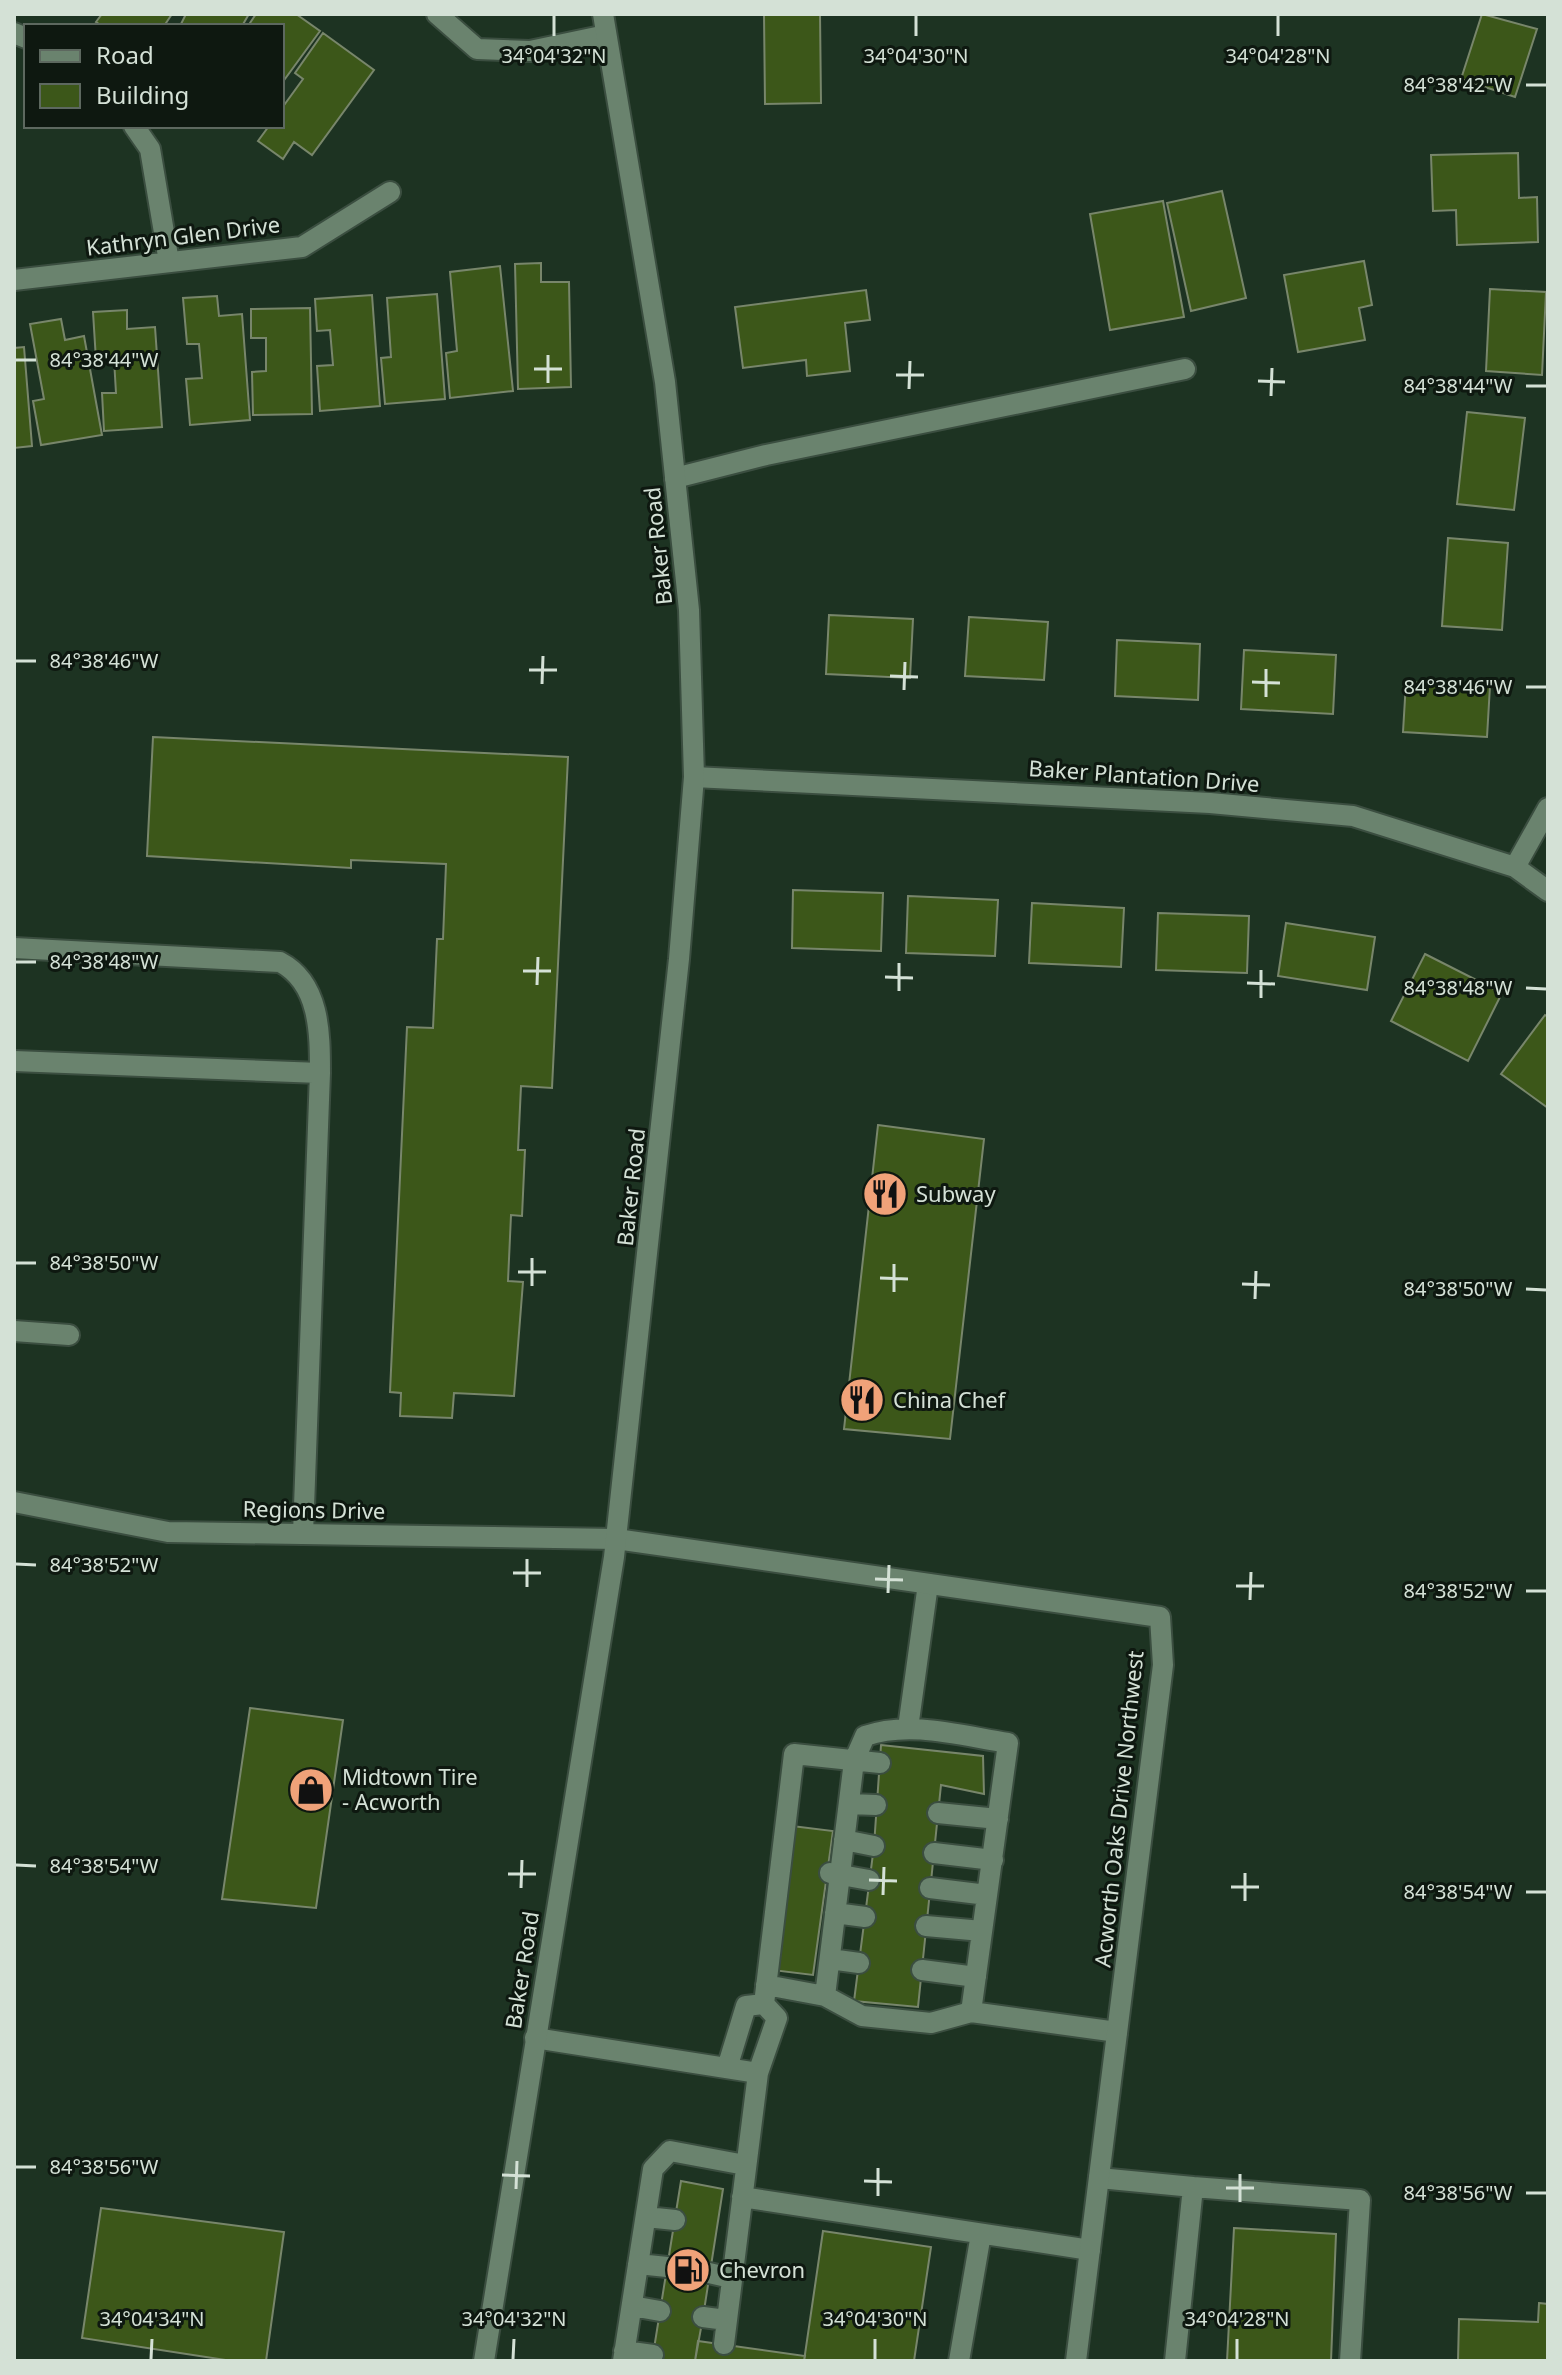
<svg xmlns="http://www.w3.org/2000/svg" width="1562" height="2375" font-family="'Noto Sans',sans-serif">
	<rect width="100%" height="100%" fill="#1d3322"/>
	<path fill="#3c5719" stroke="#78866b" stroke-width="2" d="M102 14H172L164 26H102L96 22Z
		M186 14H249L242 26H180Z
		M256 14H296L320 31 282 83V26H248Z
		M764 14H820L821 103 765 104Z
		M1482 14 1537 29 1515 97 1461 79Z
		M323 33 374 70 312 155 294 142 283 159 258 141 269 126H282V108L303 79 295 73Z
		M1518 153 1519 198 1537 197 1538 242 1457 245 1456 210 1433 211 1431 155Z
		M1222 191 1246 298 1191 311 1167 203Z
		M1163 201 1184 317 1110 330 1090 214Z
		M1364 261 1372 305 1359 308 1365 340 1298 352 1284 275Z
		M541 263V282H569L571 387 518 389 515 264Z
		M500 266 513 391 450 398 446 353 457 351 450 272Z
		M1490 289 1546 292 1542 375 1486 371Z
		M866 290 870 320 845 323 850 371 807 376 806 360 743 368 735 307Z
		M437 294 445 399 385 404 381 358 391 357 387 298Z
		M372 295 380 406 320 411 317 366 333 365 330 330 317 331 315 299Z
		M217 296 219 316 242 314 250 420 190 425 186 379 202 378 199 344H187L183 298Z
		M310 308 312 414 253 415 252 372 266 371V338H251V309Z
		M127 310V329L155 327 162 427 104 431 102 393H116L114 359 96 360 93 312Z
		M61 319 65 340 84 336 102 435 41 445 33 401 44 399 30 324Z
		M24 347 32 446 14 448V348Z
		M1467 412 1525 418 1514 510 1457 504Z
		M1448 538 1508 543 1502 630 1442 626Z
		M829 615 913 619 910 678 826 674Z
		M969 617 1048 622 1044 680 965 676Z
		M1117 640 1200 644 1198 700 1115 696Z
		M1244 650 1336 655 1333 714 1241 709Z
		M1406 682 1490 686 1487 737 1403 732Z
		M153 737 568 757 552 1088 521 1086 518 1150H525L522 1216 511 1215 508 1281 523 1282 514 1396 454 1393 452 1418 400 1416 401 1393 390 1392 407 1027 433 1028 437 939H443L446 864 351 860V868L147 856Z
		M793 890 883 893 881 951 792 948Z
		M908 896 998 900 995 956 906 953Z
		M1032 903 1124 908 1121 967 1029 963Z
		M1158 913 1249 916 1247 973 1156 970Z
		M1286 923 1375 937 1367 990 1278 976Z
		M1425 954 1502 993 1468 1061 1391 1021Z
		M1545 1015 1548 1017V1108L1501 1074Z
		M878 1125 984 1139 950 1439 844 1429Z
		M250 1708 343 1720 316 1908 222 1899Z
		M881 1745 983 1756 984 1794 941 1785 918 2007 854 2001 874 1846Z
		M792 1826 833 1831 813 1975 772 1970Z
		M681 2181 723 2189 703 2317 695 2361H652Z
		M101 2208 284 2232 266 2361H232L82 2338Z
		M1234 2228 1336 2234 1331 2361H1227Z
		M823 2231 931 2247 914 2361H804Z
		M1539 2303 1548 2304V2361H1458L1459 2319 1538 2322Z
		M698 2341 805 2356 804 2361H695Z"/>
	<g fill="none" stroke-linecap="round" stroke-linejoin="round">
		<g stroke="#3b4e40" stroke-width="24">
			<path id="service" d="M675 478 766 455 1185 369
				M14 948 280 962C320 983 320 1033 320 1073L303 1534
				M14 1061 320 1073
				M14 1331 69 1335
				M908 1728 928 1584
				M849 1804 876 1805
				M938 1813 998 1819
				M844 1840 874 1846
				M934 1853 993 1860
				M830 1873 869 1880
				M930 1888 987 1895
				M835 1913 865 1917
				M926 1926 982 1931
				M830 1959 859 1963
				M922 1970 976 1977
				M766 1985 825 1996 854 1761 865 1736C910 1720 962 1736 1008 1743L971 2012
				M825 1996 862 2016 931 2023 971 2012 1117 2032
				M535 2038 758 2073 724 2344
				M727 2068 746 2006 764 2004
				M758 2073 777 2018 764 2004 794 1754 880 1763
				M1099 2178 1193 2187 1175 2361
				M1193 2187 1360 2200 1350 2361
				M742 2197 1090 2250
				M646 2217 675 2220
				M638 2264 667 2267
				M709 2273 731 2278
				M632 2306 660 2311
				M703 2317 726 2320
				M624 2351 653 2355
				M623 2361 653 2169 670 2151 745 2165
				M959 2361 981 2234"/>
		</g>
		<g stroke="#3b4e40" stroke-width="24">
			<path id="minor" d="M14 33 26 38
				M134 126 150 149 169 262
				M14 280 302 247 390 192
				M694 777 1210 803 1353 816 1515 867 1548 891
				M1515 867 1548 808
				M14 1502 168 1532 616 1539 1160 1617 1163 1665 1076 2361"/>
		</g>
		<g stroke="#3b4e40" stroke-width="24">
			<path id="tertiary" d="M437 14 477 49 530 51 606 35"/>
		</g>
		<g stroke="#3b4e40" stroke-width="24">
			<path id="secondary" d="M484 2361 614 1557 679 959 694 777 689 610 665 382 603 14"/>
		</g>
		<use href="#service" stroke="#6a836e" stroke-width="20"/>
		<use href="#minor" stroke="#6a836e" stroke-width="20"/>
		<use href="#tertiary" stroke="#6a836e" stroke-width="20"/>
		<use href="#secondary" stroke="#6a836e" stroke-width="20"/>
	</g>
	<path fill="none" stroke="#d4e1d6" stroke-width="3" d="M554 36V16M916 36V16M1278 36V16M1526 85H1546M16 360H36M534 369H562M896 375H924M1258 381 1285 382M548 383V355M1526 386H1546M909 389 910 361M1271 396 1272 368M16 661H36M529 670H557M890 676 918 677M1252 682 1280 683M542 684 543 656M1526 687H1546M904 690 905 662M1266 697V669M16 962H36M523 971H551M885 977 913 978M1247 983 1275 984M537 985 538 957M1526 988 1546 989M899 991V963M1261 998V970M16 1263H36M518 1272H546M880 1278 908 1279M1242 1284 1270 1285M532 1286V1258M1526 1289 1546 1290M894 1292V1264M1255 1299 1256 1271M16 1564 36 1565M513 1573H541M875 1579 903 1580M1236 1586H1264M527 1587V1559M1526 1591H1546M888 1593 889 1565M1250 1600 1251 1572M16 1865 36 1866M508 1874H536M869 1880 897 1881M1231 1887H1259M521 1888 522 1860M1526 1892H1546M883 1895 884 1867M1245 1901V1873M16 2167H36M502 2175 530 2176M864 2181 892 2182M1226 2188H1254M516 2189 517 2161M1526 2193H1546M878 2196V2168M1240 2202V2174M151 2359 152 2339M513 2359 514 2339M875 2359V2339M1237 2359V2339"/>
	<defs>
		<g id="restaurant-disc" transform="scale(2.3)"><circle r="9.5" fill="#f0a279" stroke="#0e1810"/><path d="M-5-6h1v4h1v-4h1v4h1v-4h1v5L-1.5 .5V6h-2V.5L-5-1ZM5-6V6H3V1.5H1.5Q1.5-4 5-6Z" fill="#111"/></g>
		<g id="shop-disc" transform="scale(2.3)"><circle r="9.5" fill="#f0a279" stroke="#0e1810"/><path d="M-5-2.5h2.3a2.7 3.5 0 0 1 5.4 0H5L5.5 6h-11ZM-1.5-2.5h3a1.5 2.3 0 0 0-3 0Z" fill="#111"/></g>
		<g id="fuel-disc" transform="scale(2.3)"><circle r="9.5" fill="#f0a279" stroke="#0e1810"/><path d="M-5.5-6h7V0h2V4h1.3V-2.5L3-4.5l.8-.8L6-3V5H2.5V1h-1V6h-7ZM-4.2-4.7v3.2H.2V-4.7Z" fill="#111"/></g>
	</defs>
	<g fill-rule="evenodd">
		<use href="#restaurant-disc" x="885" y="1194"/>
		<use href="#restaurant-disc" x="862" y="1400"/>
		<use href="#shop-disc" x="311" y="1790"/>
		<use href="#fuel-disc" x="688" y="2270"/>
	</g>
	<g text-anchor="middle" stroke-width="6" stroke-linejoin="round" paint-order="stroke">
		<g font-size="22" fill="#d4e1d6" stroke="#0e1810">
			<text transform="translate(183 236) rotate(-7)" y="8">Kathryn Glen Drive</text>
			<text transform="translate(658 546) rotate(-96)" y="8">Baker Road</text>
			<text transform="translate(1144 776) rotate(4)" y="8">Baker Plantation Drive</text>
			<text transform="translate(631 1187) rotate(-84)" y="8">Baker Road</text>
			<text transform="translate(314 1510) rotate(1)" y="8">Regions Drive</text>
			<text transform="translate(1119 1809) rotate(-84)" y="8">Acworth Oaks Drive Northwest</text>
			<text transform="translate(522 1970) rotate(-81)" y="8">Baker Road</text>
		</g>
		<g font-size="22" fill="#d4e1d6" stroke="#0e1810" text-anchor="start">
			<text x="916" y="1202">Subway</text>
			<text x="893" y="1408">China Chef</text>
			<text x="342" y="1785">Midtown Tire<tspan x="342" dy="25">- Acworth</tspan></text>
			<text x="719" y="2278">Chevron</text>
		</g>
	</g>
	<g font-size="20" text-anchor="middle" fill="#d4e1d6" stroke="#0e1810" stroke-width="6" stroke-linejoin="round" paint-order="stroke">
		<text x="554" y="63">34°04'32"N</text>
		<text x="916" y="63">34°04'30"N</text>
		<text x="1278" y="63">34°04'28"N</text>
		<text x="1458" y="92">84°38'42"W</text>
		<text x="104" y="367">84°38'44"W</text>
		<text x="1458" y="393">84°38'44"W</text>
		<text x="104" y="668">84°38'46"W</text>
		<text x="1458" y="694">84°38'46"W</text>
		<text x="104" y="969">84°38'48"W</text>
		<text x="1458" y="995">84°38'48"W</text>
		<text x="104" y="1270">84°38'50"W</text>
		<text x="1458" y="1296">84°38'50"W</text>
		<text x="104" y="1572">84°38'52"W</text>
		<text x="1458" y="1598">84°38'52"W</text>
		<text x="104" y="1873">84°38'54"W</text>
		<text x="1458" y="1899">84°38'54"W</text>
		<text x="104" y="2174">84°38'56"W</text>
		<text x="1458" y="2200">84°38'56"W</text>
		<text x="152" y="2326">34°04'34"N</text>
		<text x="514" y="2326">34°04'32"N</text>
		<text x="875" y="2326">34°04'30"N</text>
		<text x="1237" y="2326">34°04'28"N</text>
	</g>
	<rect width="1562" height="2375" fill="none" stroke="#d4e1d6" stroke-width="32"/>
	<rect x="24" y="24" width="260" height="104" fill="#0e1810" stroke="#5d685f" stroke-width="2"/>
	<rect x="40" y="50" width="40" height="12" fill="#6a836e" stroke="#5d685f" stroke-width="2"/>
	<text x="96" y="64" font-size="24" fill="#d4e1d6">Road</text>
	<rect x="40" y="84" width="40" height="24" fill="#3c5719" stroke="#5d685f" stroke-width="2"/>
	<text x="96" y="104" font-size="24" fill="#d4e1d6">Building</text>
</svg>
